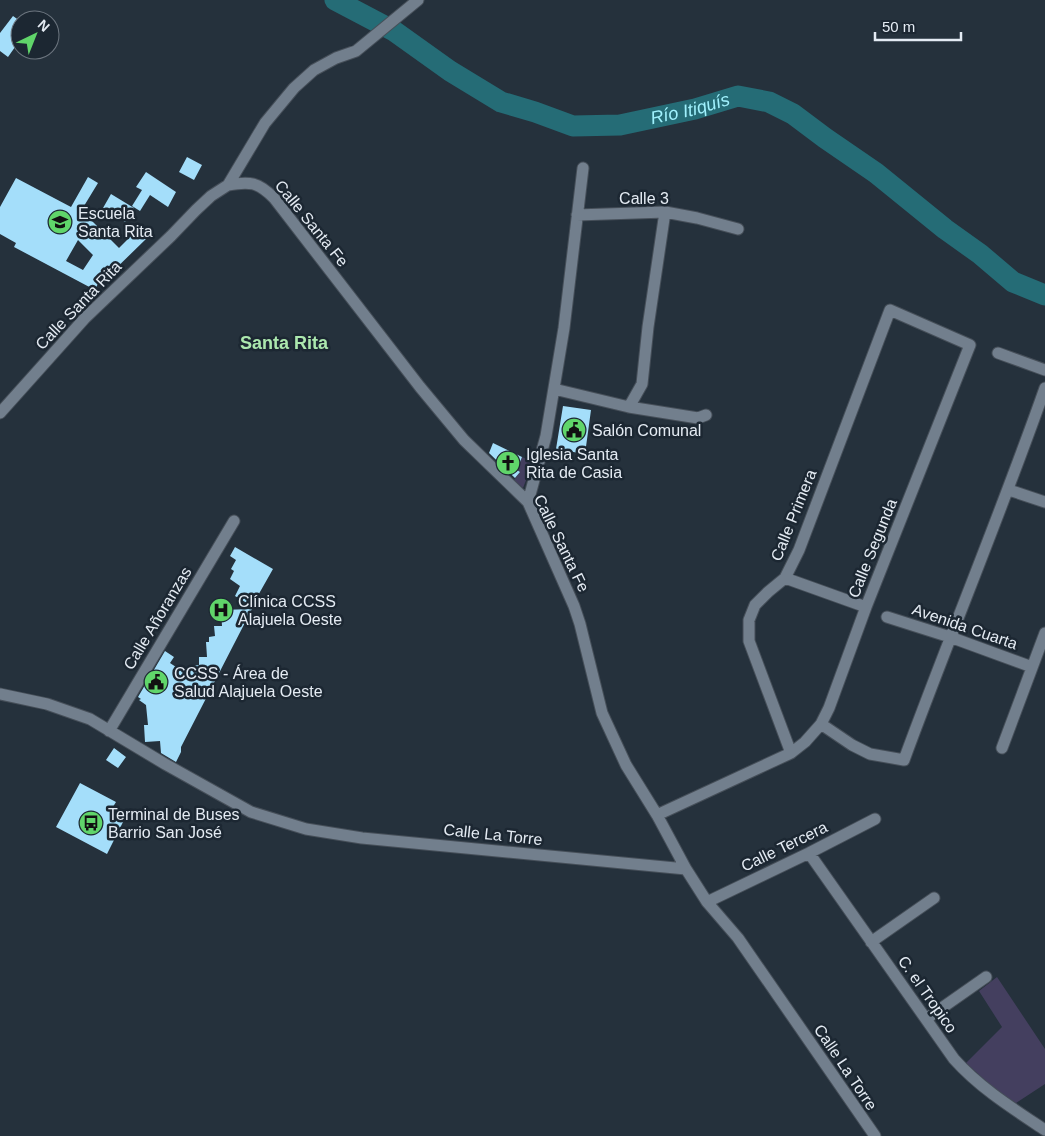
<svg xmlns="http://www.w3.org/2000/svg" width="1045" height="1136" font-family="Helvetica,sans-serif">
	<rect width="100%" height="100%" fill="#25313c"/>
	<path fill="#443f5f" d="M522 457 533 462 523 488 514 480 520 472 517 470Z
		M997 977 1045 1049V1084L1016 1103 997 1091 966 1063 1002 1027 979 991Z"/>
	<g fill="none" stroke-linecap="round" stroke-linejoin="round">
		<path stroke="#256c76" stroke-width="21" id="s1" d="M335 0 394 31 450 71 501 102 535 112 573 126 620 125 695 109 738 96 769 102 793 114 825 138 876 173 945 229 980 254 1013 282 1045 295"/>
	</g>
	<path fill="#a4defa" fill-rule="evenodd" d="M13 16 20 21V40L8 57 0 51V33Z
		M187 157 202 165 194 180 179 172Z
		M146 172 176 192 168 207 150 195 140 211 132 206 142 190 136 187Z
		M88 177 98 183 84 206 94 217 91 220 119 248 135 232 146 239 104 280 101 277 95 290 14 247 16 243 0 234V207L16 178 71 207ZM78 240 93 255 83 270 66 261Z
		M111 194 134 208 125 222 103 208Z
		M563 406 591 410 585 454 556 449Z
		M493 443 522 457 517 470 520 472 515 478 489 453Z
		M235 547 273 569 252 606 235 596 240 586 230 579 234 571 231 569 236 560 230 556Z
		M252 609 181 747V752L176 762 161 753 160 741 145 742 144 725H148L146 705 139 700 141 699 138 697 165 651 174 657 170 663 185 673 191 666 199 665V657H207L206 642H209V637L215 636 214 626H222L221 610Z
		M114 748 126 757 118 768 106 760Z
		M80 783 116 802 111 810 125 818 107 854 56 827Z"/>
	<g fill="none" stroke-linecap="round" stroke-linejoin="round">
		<g stroke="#464f59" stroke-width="13">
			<path id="street" d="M228 185C250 181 258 182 274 198L420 387 464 440 528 502 574 606 580 624 602 713 626 765 657 815 686 869
				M577 215 665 212 697 218 738 229
				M998 353 1045 370
				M554 389 629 407 698 418 706 415
				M629 407 642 384 648 327 665 212
				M0 413 85 318 171 236 196 210 211 196 228 185 265 123 294 88 314 70 336 58 356 51 418 0
				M1009 490 1045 502
				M528 502 546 436 564 328 583 168
				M785 578 866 607
				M887 617 950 637 1032 667
				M0 694 47 704 90 719 165 764 251 812 306 829 362 838 686 869 707 902 738 938 875 1136
				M821 724 852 745 870 754 904 760C950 635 1001 513 1045 388
				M109 731 234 521
				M1002 748 1045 633
				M657 815 791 753 749 641V620L755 605 768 592 785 578 799 550 890 310 970 345 866 607 829 708 821 724 805 742 791 753
				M809 853 954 1059C980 1088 1012 1108 1045 1130
				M707 902 809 853 875 819
				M871 942 934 898
				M926 1019 986 977"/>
		</g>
		<use href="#street" stroke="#727f8d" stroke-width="11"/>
	</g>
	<defs>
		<g id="school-disc" transform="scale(1.25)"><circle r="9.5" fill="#60d56a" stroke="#1c2732"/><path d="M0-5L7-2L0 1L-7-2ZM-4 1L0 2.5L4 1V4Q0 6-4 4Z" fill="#111"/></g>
		<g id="civic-disc" transform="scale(1.25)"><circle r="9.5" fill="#60d56a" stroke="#1c2732"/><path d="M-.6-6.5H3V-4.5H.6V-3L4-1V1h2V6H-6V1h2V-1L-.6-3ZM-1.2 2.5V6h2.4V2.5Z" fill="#111"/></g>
		<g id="church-disc" transform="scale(1.25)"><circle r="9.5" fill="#60d56a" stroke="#1c2732"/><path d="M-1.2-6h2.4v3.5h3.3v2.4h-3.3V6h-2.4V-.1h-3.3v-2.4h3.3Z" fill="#111"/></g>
		<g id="hospital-disc" transform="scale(1.25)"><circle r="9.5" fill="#60d56a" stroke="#1c2732"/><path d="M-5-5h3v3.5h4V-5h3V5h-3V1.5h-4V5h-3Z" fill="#111"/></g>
		<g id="bus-disc" transform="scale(1.25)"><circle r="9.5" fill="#60d56a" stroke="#1c2732"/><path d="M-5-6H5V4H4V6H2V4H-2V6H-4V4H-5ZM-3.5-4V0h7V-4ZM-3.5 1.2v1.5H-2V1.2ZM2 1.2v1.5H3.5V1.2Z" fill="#111"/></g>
	</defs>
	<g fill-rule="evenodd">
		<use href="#school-disc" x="60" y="222"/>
		<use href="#civic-disc" x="574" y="430"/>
		<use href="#church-disc" x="508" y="463"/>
		<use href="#hospital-disc" x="221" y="610"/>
		<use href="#civic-disc" x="156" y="682"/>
		<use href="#bus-disc" x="91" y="823"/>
	</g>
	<g text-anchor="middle" stroke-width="5" stroke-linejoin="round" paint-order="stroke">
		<g font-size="16" fill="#e4ebf3" stroke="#1c2732">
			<text x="644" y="204">Calle 3</text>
			<text transform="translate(312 223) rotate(51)" y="6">Calle Santa Fe</text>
			<text transform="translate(78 305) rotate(-46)" y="6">Calle Santa Rita</text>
			<text transform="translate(793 515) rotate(-68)" y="6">Calle Primera</text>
			<text transform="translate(562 543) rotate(64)" y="6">Calle Santa Fe</text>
			<text transform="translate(872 548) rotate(-68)" y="6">Calle Segunda</text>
			<text transform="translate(157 618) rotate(-59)" y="6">Calle Añoranzas</text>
			<text transform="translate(965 626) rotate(19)" y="6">Avenida Cuarta</text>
			<text transform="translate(493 834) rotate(6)" y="6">Calle La Torre</text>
			<text transform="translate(784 846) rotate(-26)" y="6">Calle Tercera</text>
			<text transform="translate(928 994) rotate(55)" y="6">C. el Tropico</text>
			<text transform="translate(846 1067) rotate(56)" y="6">Calle La Torre</text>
		</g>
		<g font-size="16" fill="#e4ebf3" stroke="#1c2732" text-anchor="start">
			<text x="78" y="219">Escuela<tspan x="78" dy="18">Santa Rita</tspan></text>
			<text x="592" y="436">Salón Comunal</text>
			<text x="526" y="460">Iglesia Santa<tspan x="526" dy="18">Rita de Casia</tspan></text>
			<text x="238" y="607">Clínica CCSS<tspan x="238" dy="18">Alajuela Oeste</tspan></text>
			<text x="174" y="679">CCSS - Área de<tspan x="174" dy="18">Salud Alajuela Oeste</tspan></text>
			<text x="108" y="820">Terminal de Buses<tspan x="108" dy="18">Barrio San José</tspan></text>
		</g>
		<g font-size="18" font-style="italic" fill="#a0f1fd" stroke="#1c2732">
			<text dy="6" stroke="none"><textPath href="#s1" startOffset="390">Río Itiquís</textPath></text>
		</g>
		<g font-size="18" font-weight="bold" fill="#ace8ae" stroke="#1c2732">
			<text x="284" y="349">Santa Rita</text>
		</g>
	</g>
	<g transform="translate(35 35) rotate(43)"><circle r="24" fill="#1c2732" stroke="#6c757f"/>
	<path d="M0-4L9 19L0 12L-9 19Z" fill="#60d56a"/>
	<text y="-8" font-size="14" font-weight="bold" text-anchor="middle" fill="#e4ebf3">N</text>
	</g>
	<path d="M875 32v8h86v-8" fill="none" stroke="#e4ebf3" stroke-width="2.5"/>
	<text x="882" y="32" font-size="15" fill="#e4ebf3" stroke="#1c2732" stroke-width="4" paint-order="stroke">50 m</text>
</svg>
